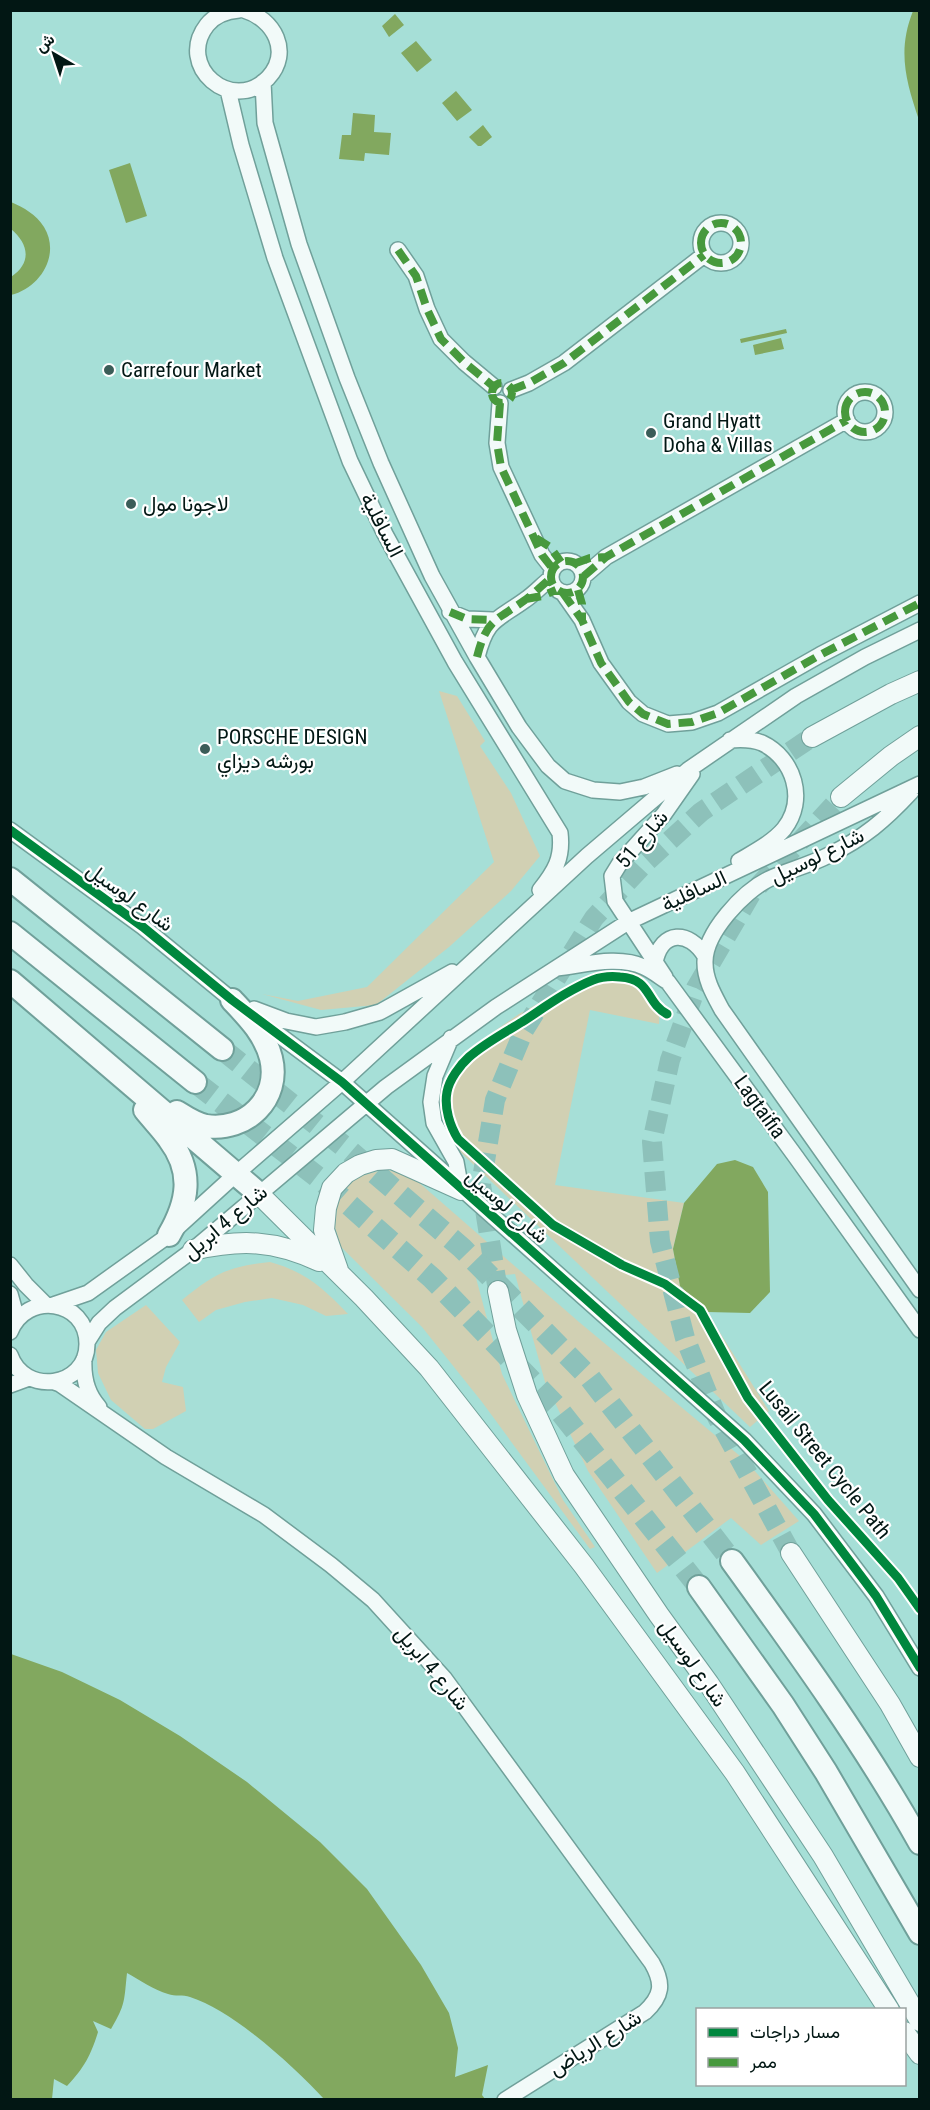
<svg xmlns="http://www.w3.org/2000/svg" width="930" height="2110" font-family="'Roboto Condensed',Vazirmatn,sans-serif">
	<rect width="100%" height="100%" fill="#a6dfd7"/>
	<path fill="#d1d0b3" d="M439 691 457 696 485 741 480 746 511 793 540 856 511 891 449 947 376 1005 321 1010 262 994 298 1001 367 987 494 862Z
		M638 971 660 1001 659 1024 590 1010 555 1185 684 1203 673 1249 680 1286 707 1312 769 1411 750 1427 455 1147 445 1082 476 1044 519 1014 596 972Z
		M386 1169 416 1180 579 1322 746 1461 799 1521 761 1545 731 1518 657 1573 588 1471 545 1382 515 1274 476 1278 502 1374 563 1500 595 1547 590 1549 482 1402 422 1327 340 1246 335 1227 337 1206 345 1188 357 1177Z
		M270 1262C306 1272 323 1288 348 1314L326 1316 303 1305 272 1298 245 1302 216 1310 199 1322 182 1300C214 1274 228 1266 270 1262Z
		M146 1305 180 1342 166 1367 162 1382 183 1387 186 1411 153 1429H145L111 1400 98 1373 96 1350 106 1332Z"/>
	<path fill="#82a85f" d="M913 11H919V120C906 81 897 51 913 11Z
		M395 14 404 25 389 37 382 26Z
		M416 41 432 60 417 72 401 53Z
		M456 91 472 110 457 121 442 103Z
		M353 113 375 115 374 132 391 133 389 155 365 153 364 161 339 159 342 135H351Z
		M483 125 492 137 481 146H478L469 137Z
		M130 163 147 216 126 223 109 170Z
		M11 202C24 208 36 214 44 227 61 255 40 288 11 295V277C32 263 29 244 11 229Z
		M786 329 787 333 741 343 740 339Z
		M781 338 784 349 755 355 753 345Z
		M735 1160 753 1167 768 1192 770 1292 750 1313 707 1312 680 1286 673 1249 684 1203 717 1164Z
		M11 1654 62 1672 120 1700 180 1736 247 1782 320 1842 367 1889 421 1965 449 2013 458 2048 455 2077 488 2065 482 2095 485 2099H324C293 2066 234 2011 190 1997 183 1994 175 1997 168 1994 154 1990 140 1980 127 1973 124 2000 126 2004 111 2029L93 2021 98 2032C91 2055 84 2068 67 2086L54 2079 52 2099H11Z"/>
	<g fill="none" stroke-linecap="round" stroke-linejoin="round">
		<path stroke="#8dc1ba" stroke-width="20" stroke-dasharray="20 10" stroke-linecap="butt" d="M498 1291 481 1185 495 1100 524 1030 594 918 644 864 701 812 812 737
			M791 1553 717 1417 685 1338 660 1241 652 1142 670 1060 696 988 751 894 841 797"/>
		<path stroke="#8dc1ba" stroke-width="22" stroke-dasharray="22 11" stroke-linecap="butt" d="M222 1049 346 1148 462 1248 590 1378 732 1561
			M195 1082 320 1179 432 1278 555 1405 699 1587"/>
		<g stroke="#70a09a" stroke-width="18">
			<path id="minor" d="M239 10C226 11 215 15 207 25 175 66 232 115 268 78 292 52 274 19 244 10
				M263 82 265 123 299 244 347 378 381 463 432 576 477 657 519 727 548 766 565 781 593 790 620 792 644 787 677 774
				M228 90 241 145 275 258 350 461 385 534 455 662 560 833C563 858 555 871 540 890
				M701 243a20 20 0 1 1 40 0a20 20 0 1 1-40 0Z
				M398 250 416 276 427 309 441 339 464 362 494 387
				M511 390 529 383 564 363 704 255
				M845 412a20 20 0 1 1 40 0a20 20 0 1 1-40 0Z
				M500 403 497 443 501 467 542 555 553 569
				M551 577a16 16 0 1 1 32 0a16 16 0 1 1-32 0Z
				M584 576 606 557 847 420
				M563 593 582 620 601 663 629 702 643 714 668 724 692 722 718 713 820 655 920 603
				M450 612 467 619 493 620
				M477 657C487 618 496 621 525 600 534 594 542 585 551 578
				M730 740C741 739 752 739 762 743 794 758 807 800 784 829 772 843 754 852 739 861
				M911 792C885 820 864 838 829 855 810 865 789 870 769 879 744 891 704 933 705 963 705 980 714 995 722 1010L920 1290
				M10 830 143 927 232 1000 342 1082 744 1440 814 1514 876 1596 920 1668
				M655 962C662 930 689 930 705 956
				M557 968C584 965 618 955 644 967 653 971 660 977 668 982L796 1157 920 1330
				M665 977 615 901 612 876 620 863 664 814 692 774
				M254 1009 286 1021 316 1027 345 1022 380 1012 452 972
				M451 1038 435 1076 431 1102 434 1123 456 1162 461 1190
				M10 1265 26 1285 45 1304
				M10 1294 17 1319
				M53 1305 88 1293 169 1235 236 1174 342 1082 587 856 688 770 796 696 865 657 920 630
				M10 1332C26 1291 87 1299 87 1344 87 1388 24 1396 10 1355
				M87 1342 99 1323 115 1308 193 1250 386 1087 496 1007 628 922 920 784
				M84 1359C83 1377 86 1393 99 1407
				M54 1382 60 1384 166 1457 264 1515 331 1565 373 1600 444 1678 652 1963C664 1984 662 1996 645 2012L505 2100
				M10 1385 29 1378"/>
		</g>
		<g stroke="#70a09a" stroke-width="22">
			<path id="major" d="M812 737 891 694 920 681
				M841 797 891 756 920 736
				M258 1193 364 1298 429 1368 584 1566 735 1773 889 2010
				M193 1250C241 1239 274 1240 319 1261
				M338 1270 324 1230 326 1208 332 1188 346 1173 360 1165 376 1160 392 1159 461 1190
				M498 1291 506 1330 527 1395 564 1475 659 1615 709 1684 823 1856 920 2021
				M791 1553 890 1704 920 1757
				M904 2032 920 2054"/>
		</g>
		<g stroke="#70a09a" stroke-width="26">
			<path id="highway" d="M10 879 222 1049
				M10 933 195 1082
				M10 981 258 1193
				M145 1110C153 1120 162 1129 169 1139 194 1172 188 1202 169 1235
				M177 1112C185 1117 195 1124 206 1126 246 1132 281 1099 271 1058 265 1034 248 1017 232 1000
				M732 1561C798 1652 865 1745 920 1843
				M699 1587 783 1705 826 1772 920 1933"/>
		</g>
		<use href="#minor" stroke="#f2faf9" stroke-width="15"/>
		<use href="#major" stroke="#f2faf9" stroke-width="20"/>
		<use href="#highway" stroke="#f2faf9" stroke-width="22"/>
		<path stroke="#47993d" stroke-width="8" stroke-dasharray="15 8" stroke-linecap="butt" d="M701 243a20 20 0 1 1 40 0a20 20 0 1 1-40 0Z
			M398 250 416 276 427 309 441 339 464 362 494 387
			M492 393a10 10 0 1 1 20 0a10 10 0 1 1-20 0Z
			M511 390 529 383 564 363 704 255
			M845 412a20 20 0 1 1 40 0a20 20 0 1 1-40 0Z
			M500 403 497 443 501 467 542 555 553 569
			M536 538 550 547 561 562
			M551 577a16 16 0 1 1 32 0a16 16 0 1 1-32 0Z
			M576 563 590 558 606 557
			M584 576 606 557 847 420
			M578 590 582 604V620
			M563 593 582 620 601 663 629 702 643 714 668 724 692 722 718 713 820 655 920 603
			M526 599 542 596 556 590
			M450 612 467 619 493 620
			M477 657C487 618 496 621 525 600 534 594 542 585 551 578"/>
		<g stroke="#fff" stroke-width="13">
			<path id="cycleway" d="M10 830 143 927 232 1000 342 1082 744 1440 814 1514 876 1596 920 1668
				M667 1014C645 1002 652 979 620 977 611 976 601 977 593 980 568 990 545 1007 522 1022 504 1033 485 1043 469 1057 460 1065 449 1080 447 1092 444 1108 450 1126 458 1139L553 1225 622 1265 665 1284 700 1310 748 1398 828 1500 898 1578 920 1609"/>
		</g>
		<use href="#cycleway" stroke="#00873e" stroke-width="9"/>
	</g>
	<g fill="#3b5d58" stroke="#fff" stroke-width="2">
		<circle cx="109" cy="370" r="6"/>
		<circle cx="651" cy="433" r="6"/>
		<circle cx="131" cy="504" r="6"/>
		<circle cx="205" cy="749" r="6"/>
	</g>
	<g text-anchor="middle" stroke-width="4.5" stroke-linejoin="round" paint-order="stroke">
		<g font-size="21" fill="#021714" stroke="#fff" text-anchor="start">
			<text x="121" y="377">Carrefour Market</text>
			<text x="663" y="428">Grand Hyatt<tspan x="663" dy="24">Doha &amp; Villas</tspan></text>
			<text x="143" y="511">لاجونا مول</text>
			<text x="217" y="744">PORSCHE DESIGN<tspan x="217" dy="24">بورشه ديزاي</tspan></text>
		</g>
		<g font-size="21" fill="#021714" stroke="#fff">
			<text transform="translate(382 525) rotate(63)" y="7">السافلية</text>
			<text transform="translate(642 839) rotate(-50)" y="7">شارع 51</text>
			<text transform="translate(817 856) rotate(-26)" y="7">شارع لوسيل</text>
			<text transform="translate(694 891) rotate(-25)" y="7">السافلية</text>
			<text transform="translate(130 897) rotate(36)" y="7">شارع لوسيل</text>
			<text transform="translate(760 1107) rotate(54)" y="7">Lagtaifia</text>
			<text transform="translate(507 1206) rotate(41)" y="7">شارع لوسيل</text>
			<text transform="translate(225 1222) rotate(-40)" y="7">شارع 4 ابريل</text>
			<text transform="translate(825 1460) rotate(51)" y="7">Lusail Street Cycle Path</text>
			<text transform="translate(693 1663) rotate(55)" y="7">شارع لوسيل</text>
			<text transform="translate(432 1668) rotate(50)" y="7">شارع 4 ابريل</text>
			<text transform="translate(595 2043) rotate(-32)" y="7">شارع الرياض</text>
		</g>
	</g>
	<rect width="930" height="2110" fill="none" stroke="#021714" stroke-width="24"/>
	<rect x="696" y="2008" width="210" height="78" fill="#ffffff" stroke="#9aa2a1" stroke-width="1.5"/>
	<rect x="708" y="2028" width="30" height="9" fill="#00873e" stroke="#9aa2a1" stroke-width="1.5"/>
	<text x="750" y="2038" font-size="18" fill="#021714">مسار دراجات</text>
	<rect x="708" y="2058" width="30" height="9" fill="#47993d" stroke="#9aa2a1" stroke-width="1.5"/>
	<text x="750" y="2068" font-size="18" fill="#021714">ممر</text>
	<g transform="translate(54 54) rotate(321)" stroke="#ffffff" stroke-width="4.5" paint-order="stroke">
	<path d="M0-4.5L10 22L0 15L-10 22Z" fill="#021714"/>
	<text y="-9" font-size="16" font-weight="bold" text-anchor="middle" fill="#021714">ش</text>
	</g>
</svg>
